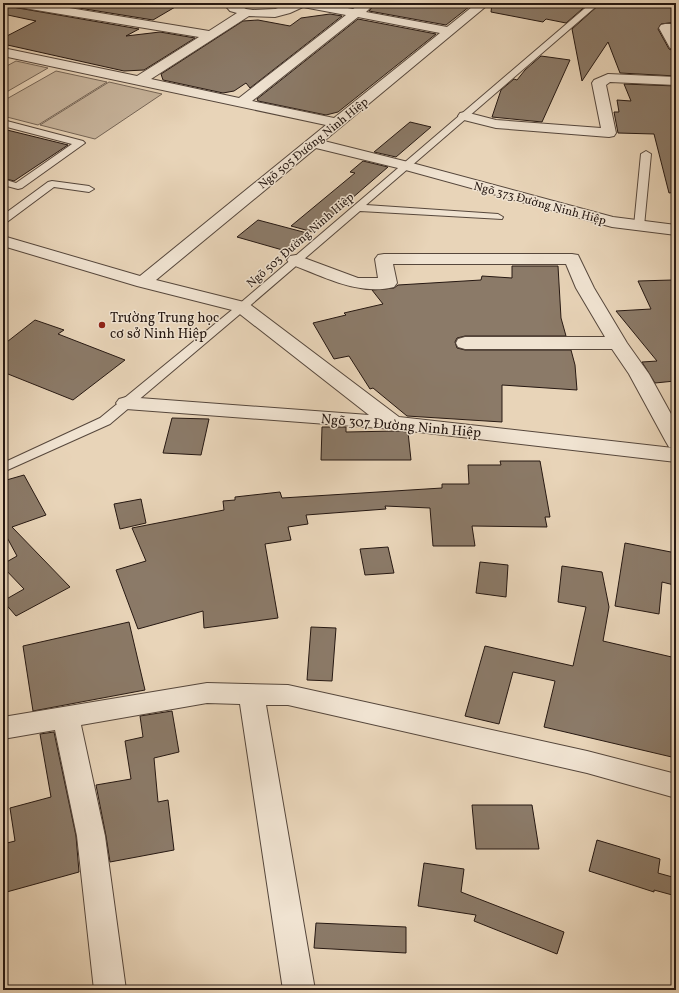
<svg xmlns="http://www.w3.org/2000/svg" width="679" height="993" font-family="Vollkorn,serif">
	<rect width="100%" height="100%" fill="#e8d4b8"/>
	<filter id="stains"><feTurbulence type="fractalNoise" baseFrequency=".005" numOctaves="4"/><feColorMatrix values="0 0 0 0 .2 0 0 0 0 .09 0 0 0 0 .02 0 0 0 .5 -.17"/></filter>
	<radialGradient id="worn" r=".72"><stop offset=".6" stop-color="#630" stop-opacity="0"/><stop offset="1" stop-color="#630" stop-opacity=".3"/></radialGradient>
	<path fill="#c7b49c" stroke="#766657" d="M16 61 48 68 3 94V68Z
		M56 71 107 82 38 125 3 116V101Z
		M109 82 162 94 95 139 40 125Z"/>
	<path fill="#8b7a68" stroke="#261812" d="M3 3H11L13 7 18 8 139 29 126 36 160 32 195 38 144 70 124 71 3 44V38L36 21 3 14Z
		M48 3H182L153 20Z
		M376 3H474L446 25 369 11Z
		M492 3H589L566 23 546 19 543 22 491 12Z
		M601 3H676V22L661 24 658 29 669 49 676 52V76L620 73 608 42 582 81 572 29Z
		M330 14 342 16 250 88 246 83 234 91 223 93 163 80 161 74 243 21 258 20 290 26 301 18Z
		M358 19 436 34 338 112 326 115 258 101 257 99Z
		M541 56 570 60 542 122 492 117 501 90 514 79 517 80 525 70Z
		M624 84 676 86V192L669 193 654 134 618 133 614 112H619L617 100 631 101Z
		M410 122 431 127 396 157 374 152Z
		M3 129 68 145 14 181 3 178Z
		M363 161 388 167 313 232 291 226 355 173 350 172Z
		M258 220 307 233 286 251 237 237Z
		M512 266H558L561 318 566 336H465L457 338 455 342 457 348 465 350H571L575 365 577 390 502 385V422L407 416 373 388 370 389 349 356 334 359 313 323 346 315 344 313 383 304 372 290 394 288 398 285 481 280 482 276 512 278Z
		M672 280 676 288V383L675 381 655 383 642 362 657 361 616 311 651 309 638 281Z
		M35 320 64 330 58 334 125 360 73 400 3 372V345Z
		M172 418 209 419 201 455 163 453Z
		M322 427H346V432L397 431 408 432 411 460H321Z
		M500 461H540L550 517H545L547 527 472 526 475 546H433L430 508 385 506 386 509 306 515 308 524 288 527 291 540 265 544 278 618 204 628 203 611 138 629 116 570 146 561 132 528 224 510 223 501 235 500V497L280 492 282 498 442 488V484H469L468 465H501Z
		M24 475 46 515 12 527 70 587 16 616 3 601 24 589 3 567V564L17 556 3 530V481Z
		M141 499 146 523 120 529 114 504Z
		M625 543 676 553 674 585 662 582 659 614 615 606Z
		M388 547 394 573 365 575 360 549Z
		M480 562 508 565 506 597 476 593Z
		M562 566 602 572 609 607 603 641 676 658V758L544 727 555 681 513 672 499 724 465 716 485 646 573 666 586 607 558 602Z
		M129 622 145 690 33 711 23 646Z
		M311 627 336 628 332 681 307 680Z
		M172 711 179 752 154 758 158 802 168 800 174 850 110 862 106 836 96 785 131 779 125 741 143 737 140 716Z
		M54 732 76 836 79 872 3 893V844L15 841 10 808 51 797 40 734Z
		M472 805H532L539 849H476Z
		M597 840 660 859 658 873 676 878V896L654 890V892L589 871Z
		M424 863 464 869 461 892 564 932 557 954 474 921 476 915 418 906Z
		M316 923 406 927V953L314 948Z"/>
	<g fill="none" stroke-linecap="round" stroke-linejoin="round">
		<g stroke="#56473c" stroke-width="2">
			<path id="service" d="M591 3H600L366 205 498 214 503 217 502 219 360 211 246 309 110 424 3 472V463L100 418 238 305Z
				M3 120 83 141 85 143 22 188 18 189 3 185V179L16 183 72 144 3 126Z
				M646 151 651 154 644 226 639 229 634 226 641 154Z
				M52 181 89 186 94 189 89 192 54 187 7 222 3 223V215L48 182Z"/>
		</g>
		<g stroke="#56473c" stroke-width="2">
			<path id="minor" d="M12 3H39L209 31 237 13 230 11 223 3H236L246 9 253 10 275 9 293 3H320L353 9 362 3H375L366 12 447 27 477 3H490L324 141 412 163 613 217 676 225V235L612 227 402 169 316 148 156 280 248 303 399 417 673 448 669 447 666 442 629 374 612 349H465L458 347 456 343 458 339 465 337H605L576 288 566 264H393L397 283 394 287C358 296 323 276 290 264L287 260 290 256 296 255 358 278H378L375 259 378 255 384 254H572L578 255 594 288 627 343 649 374 676 423V462L393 429 126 409 119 407 116 403 119 399 126 397 369 415 236 311 137 286 3 246V236L140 276 326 125 3 56V48L137 76 199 37 18 7 14 6ZM303 7 346 15 239 98 151 79 249 16 275 17 290 13ZM358 17 440 33 334 118 252 101Z
				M665 24H676V32H673L676 36V49L670 48 659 28 661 25Z
				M608 74 676 77V85L610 82 606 85 616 133 614 136 609 137 496 128 460 119 458 116 460 113 465 112 496 120 601 128 592 83 594 80Z
				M207 683 288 685 587 751 676 774V798L587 773 288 705H266L315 990H283L240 704 207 703 81 725 105 836 126 990H94L77 836 55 730 3 739V717Z"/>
		</g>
		<use href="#service" fill="#f0e3d1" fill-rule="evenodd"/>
		<use href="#minor" fill="#f0e3d1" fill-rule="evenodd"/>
	</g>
	<circle fill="#8f2418" stroke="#f0e3d1" stroke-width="1.5" cx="102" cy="325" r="4"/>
	<g text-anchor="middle" stroke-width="3" stroke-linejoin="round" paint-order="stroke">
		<g font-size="12" fill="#261812" stroke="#f0e3d1">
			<text transform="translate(313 143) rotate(-39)" y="4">Ngõ 505 Đường Ninh Hiệp</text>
			<text transform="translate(540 203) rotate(15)" y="4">Ngõ 373 Đường Ninh Hiệp</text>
			<text transform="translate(300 240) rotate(-41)" y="4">Ngõ 503 Đường Ninh Hiệp</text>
		</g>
		<g font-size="14" fill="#261812" stroke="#f0e3d1" text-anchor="start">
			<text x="110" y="322">Trường Trung học<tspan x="110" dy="16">cơ sở Ninh Hiệp</tspan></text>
		</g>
		<g font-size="14" fill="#261812" stroke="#f0e3d1">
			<text transform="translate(401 425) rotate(5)" y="5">Ngõ 307 Đường Ninh Hiệp</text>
		</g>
	</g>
	<rect width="679" height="993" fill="none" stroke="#e8d4b8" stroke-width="16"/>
	<rect x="4" y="4" width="671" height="985" fill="none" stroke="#261812" stroke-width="2"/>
	<rect x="8" y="8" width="663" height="977" fill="none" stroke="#261812"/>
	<rect width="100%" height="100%" filter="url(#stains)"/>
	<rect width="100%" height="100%" fill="url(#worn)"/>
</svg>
